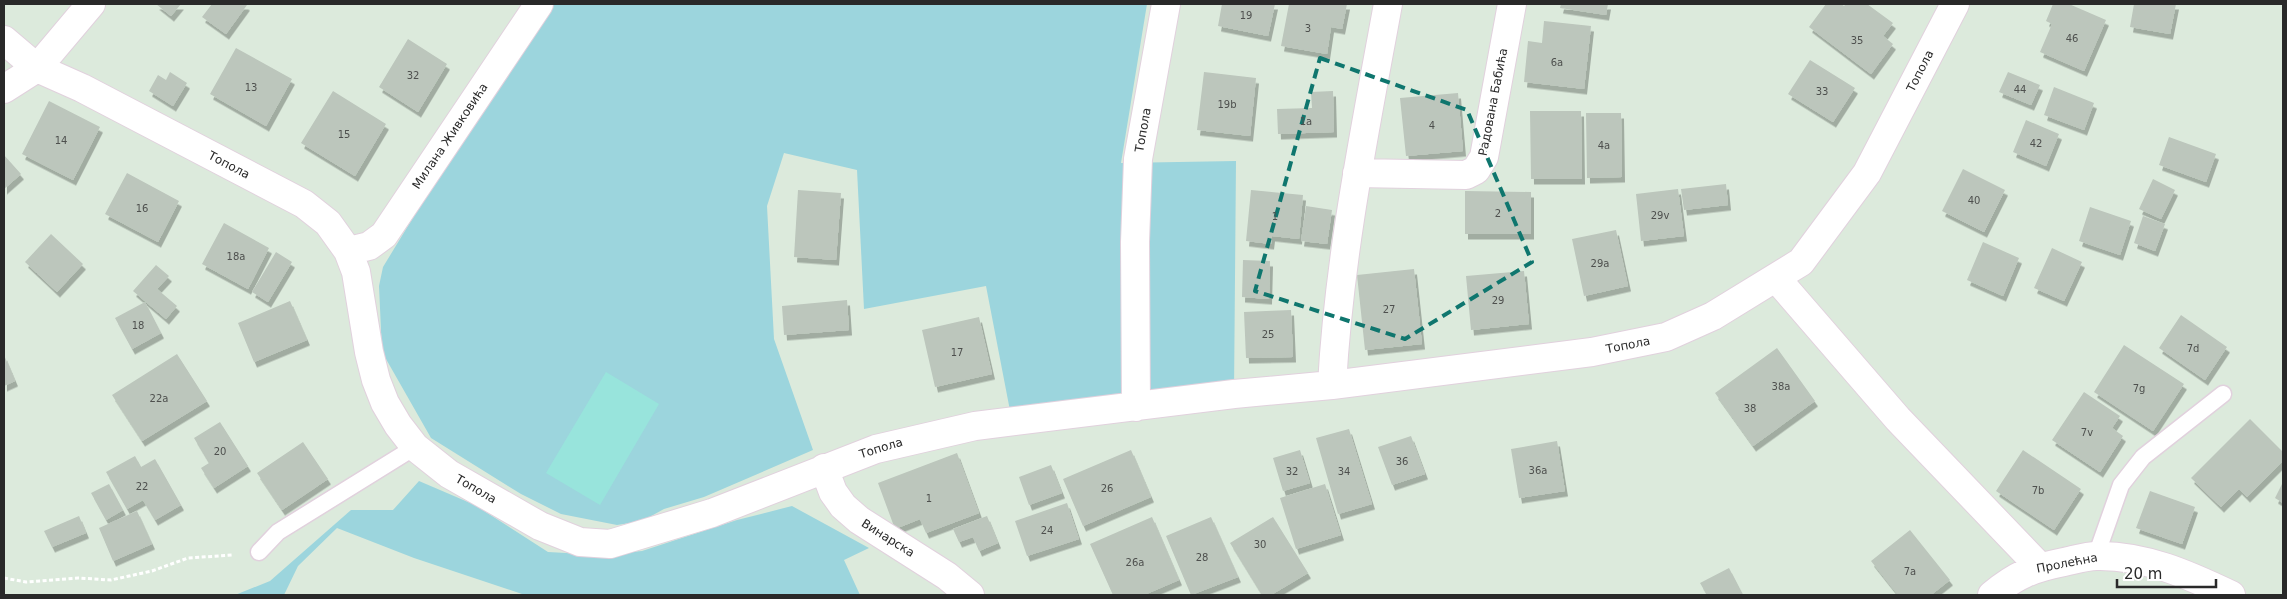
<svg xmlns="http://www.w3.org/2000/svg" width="2287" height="599" font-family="'DejaVu Sans',sans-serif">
	<defs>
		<filter id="shadow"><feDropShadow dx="3" dy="5.5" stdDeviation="0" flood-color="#0004"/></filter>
	</defs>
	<rect width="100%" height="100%" fill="#dceadc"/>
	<path fill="#9cd5dd" d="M543 4H1147L1121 163 1236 161 1234 394 1012 421 986 286 864 309 857 170 784 153 767 206 774 339 813 450 704 497 664 509 642 521 617 525 561 514 521 494 431 438 382 352 379 286 383 267Z
		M419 481 475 505 548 552 602 555 642 551 737 520 792 506 869 548 844 560 860 595H525L414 558 337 528 298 566 284 595H235L270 581 351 510H393Z"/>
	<path fill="#98e4dc" d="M606 372 659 404 600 505 546 473Z"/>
	<path fill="#bcc6bc" filter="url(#shadow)" d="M156 4H181L171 16Z
		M212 4H245L247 5 226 34 202 17Z
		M1222 4H1275L1268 36 1218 26Z
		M1289 4H1347L1342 29 1331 27 1327 54 1281 46Z
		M1561 4H1608L1606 15 1560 8Z
		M1826 4H1841L1844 6 1846 4H1867L1893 23 1883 36 1893 44 1871 74 1809 27Z
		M2053 4H2069L2106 20 2084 71 2040 52 2052 24 2046 21Z
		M2134 4H2176L2170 34 2130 27Z
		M1544 21 1591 26 1584 89 1524 82 1528 41 1542 43Z
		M408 39 447 64 418 112 379 87Z
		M236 48 292 79 266 126 210 94Z
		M1810 60 1855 88 1833 122 1788 94Z
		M170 72 187 83 173 106 149 91 158 75 166 80Z
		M1204 72 1256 78 1250 136 1197 130Z
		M2008 72 2040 85 2031 105 1999 92Z
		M2054 87 2094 103 2084 130 2044 115Z
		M333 91 386 124 355 176 301 143Z
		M1333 91 1334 132 1278 134 1277 109 1312 108 1311 92Z
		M1458 93 1463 151 1406 156 1400 98Z
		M49 101 100 127 73 180 22 154Z
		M1530 111H1581L1582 179H1531Z
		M1586 113H1621L1622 177 1587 178Z
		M2026 120 2059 134 2046 166 2013 152Z
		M2169 137 2216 154 2206 182 2159 165Z
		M4 155 21 174 4 189Z
		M1963 169 2005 190 1984 232 1942 211Z
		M127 173 179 201 158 242 105 214Z
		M2153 179 2175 190 2161 219 2139 209Z
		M1726 184 1728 205 1684 210 1681 189Z
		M1678 189 1684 236 1641 241 1636 194Z
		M798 190 841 193 836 260 794 257Z
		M1251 190 1303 195 1299 239 1272 236 1271 244 1246 241Z
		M1465 191 1531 192V234H1465Z
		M1306 206 1332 210 1327 244 1301 241Z
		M2090 207 2131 221 2120 255 2079 241Z
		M2143 216 2165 224 2155 251 2134 243Z
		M224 223 269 248 248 289 202 264Z
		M1616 230 1628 286 1584 296 1572 239Z
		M51 234 83 264 57 292 25 262Z
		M1983 242 2019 258 2003 296 1967 280Z
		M2052 248 2082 262 2064 301 2034 288Z
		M276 252 292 262 268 302 252 292Z
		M1243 260 1270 261 1269 299 1242 297Z
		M156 265 169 276 157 289 177 306 166 319 133 291Z
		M1414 269 1422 344 1365 350 1357 275Z
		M1524 271 1529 324 1471 330 1466 276Z
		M847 300 849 330 784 335 782 306Z
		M290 301 307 340 254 362 238 323Z
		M145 302 161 333 132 349 115 318Z
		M1291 310 1293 357 1246 358 1244 312Z
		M2181 315 2227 347 2205 380 2159 348Z
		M979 317 992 374 935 387 922 330Z
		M2124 345 2184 384 2153 431 2094 392Z
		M1777 348 1815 401 1753 446 1715 393Z
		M177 354 207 401 142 441 112 395Z
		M4 355 15 381 4 386Z
		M2084 392 2120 416 2112 428 2123 436 2100 472 2052 440Z
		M2250 419 2283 452V461L2247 497 2239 489 2221 507 2191 478Z
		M220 422 248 466 214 488 201 468 209 463 194 438Z
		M1349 429 1372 504 1338 514 1316 438Z
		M1411 436 1425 474 1392 485 1378 447Z
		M1557 441 1565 491 1519 498 1511 449Z
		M303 442 328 479 282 510 257 473Z
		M1131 450 1151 497 1083 526 1063 479Z
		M1300 450 1310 483 1283 491 1273 458Z
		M2023 450 2081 489 2054 530 1996 491Z
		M957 453 979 513 926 533 920 519 895 529 878 483Z
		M135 456 141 467 155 459 181 505 155 520 143 500 127 509 106 472Z
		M1051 465 1062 493 1029 505 1019 477Z
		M2283 482V503L2275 498Z
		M109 484 123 510 106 520 91 493Z
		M1325 484 1341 535 1296 549 1280 498Z
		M2150 491 2195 507 2182 544 2136 528Z
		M1067 503 1079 539 1027 556 1015 521Z
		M137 511 152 544 113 561 99 528Z
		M79 516 86 533 52 547 44 531Z
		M987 516 998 543 979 551 973 537 959 542 953 529Z
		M1152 517 1179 580 1144 595H1113L1090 544Z
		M1211 517 1238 577 1191 595 1166 536Z
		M1273 517 1308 573 1271 595H1262L1230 543Z
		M1910 530 1950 580 1931 595H1898L1871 561Z
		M1729 568 1743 595H1707L1700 583Z"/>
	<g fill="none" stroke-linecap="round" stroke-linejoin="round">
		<g stroke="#e1d1dd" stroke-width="19">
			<path id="service" d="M259 552 278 532 415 447
				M2096 556 2121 485 2143 457 2223 394"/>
		</g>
		<g stroke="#e1d1dd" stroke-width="30">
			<path id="minor" d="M4 40 37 68 82 88 304 204 328 223 348 251 356 272 369 352 376 380 385 403 398 425 415 447 449 474 540 526 580 542 610 544 712 513 876 449 975 426 1234 394 1332 385 1592 352 1666 337 1713 316 1801 262 1867 173 1955 4
				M4 89 37 68 91 4
				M1357 173 1466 175 1476 170 1484 157 1512 4
				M348 251 369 246 384 235 539 4
				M1776 278 1898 419 2039 566
				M1332 385C1339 256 1365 130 1388 4
				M1136 407 1135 242 1138 159 1166 4
				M824 468 833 492 843 506 859 520 947 576 970 595
				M1992 595C2016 575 2033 568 2064 562 2074 560 2086 556 2097 556 2145 555 2189 575 2231 595"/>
		</g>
		<path stroke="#fff" stroke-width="3" stroke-dasharray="4 2.5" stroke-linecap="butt" d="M4 578 26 582 78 578 111 580 152 571 188 558 233 555"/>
		<use href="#service" stroke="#fff" stroke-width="16"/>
		<use href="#minor" stroke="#fff" stroke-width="28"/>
	</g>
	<path fill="none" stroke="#0f766e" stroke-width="4" stroke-dasharray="10 6" stroke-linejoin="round" d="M1320 58 1467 110 1532 262 1405 339 1255 291Z"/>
	<g text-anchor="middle" stroke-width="5" stroke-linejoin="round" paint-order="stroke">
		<g font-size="10" fill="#4e504e">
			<text x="1246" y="19">19</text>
			<text x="1308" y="32">3</text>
			<text x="2072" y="42">46</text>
			<text x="1857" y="44">35</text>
			<text x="1557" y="66">6a</text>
			<text x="413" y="79">32</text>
			<text x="251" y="91">13</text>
			<text x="2020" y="93">44</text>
			<text x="1822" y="95">33</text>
			<text x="1227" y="108">19b</text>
			<text x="1306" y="125">1a</text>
			<text x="1432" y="129">4</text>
			<text x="344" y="138">15</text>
			<text x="61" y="144">14</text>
			<text x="2036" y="147">42</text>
			<text x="1604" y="149">4a</text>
			<text x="1974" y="204">40</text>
			<text x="142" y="212">16</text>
			<text x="1498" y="217">2</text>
			<text x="1660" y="219">29v</text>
			<text x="1275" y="220">1</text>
			<text x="236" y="260">18a</text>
			<text x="1600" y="267">29a</text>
			<text x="1498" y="304">29</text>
			<text x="1389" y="313">27</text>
			<text x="138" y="329">18</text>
			<text x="1268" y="338">25</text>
			<text x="2193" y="352">7d</text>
			<text x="957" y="356">17</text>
			<text x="1781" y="390">38a</text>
			<text x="2139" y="392">7g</text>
			<text x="159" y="402">22a</text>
			<text x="1750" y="412">38</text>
			<text x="2087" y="436">7v</text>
			<text x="220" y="455">20</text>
			<text x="1402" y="465">36</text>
			<text x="1538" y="474">36a</text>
			<text x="1292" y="475">32</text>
			<text x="1344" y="475">34</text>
			<text x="142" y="490">22</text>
			<text x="1107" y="492">26</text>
			<text x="2038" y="494">7b</text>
			<text x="929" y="502">1</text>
			<text x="1047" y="534">24</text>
			<text x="1260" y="548">30</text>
			<text x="1202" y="561">28</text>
			<text x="1135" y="566">26a</text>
			<text x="1910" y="575">7a</text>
		</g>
		<g font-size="12" fill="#292929" stroke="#fff">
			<text transform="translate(1920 71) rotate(-63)" y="4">Топола</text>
			<text transform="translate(1493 102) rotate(-79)" y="4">Радована Бабића</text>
			<text transform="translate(1143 130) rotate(-80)" y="4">Топола</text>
			<text transform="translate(450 136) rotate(-56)" y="4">Милана Живковића</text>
			<text transform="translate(229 165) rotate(28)" y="4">Топола</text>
			<text transform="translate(1628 345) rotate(-11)" y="4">Топола</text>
			<text transform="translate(881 448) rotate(-17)" y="4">Топола</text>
			<text transform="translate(476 489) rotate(30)" y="4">Топола</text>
			<text transform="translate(888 538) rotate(32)" y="4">Винарска</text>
			<text transform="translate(2067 563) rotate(-11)" y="4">Пролећна</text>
		</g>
	</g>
	<rect width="2287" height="599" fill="none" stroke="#292929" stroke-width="10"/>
	<path d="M2117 579v8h99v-8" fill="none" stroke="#292929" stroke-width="2.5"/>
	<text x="2124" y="579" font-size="15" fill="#292929" stroke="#ffffff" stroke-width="4" paint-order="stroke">20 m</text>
</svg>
